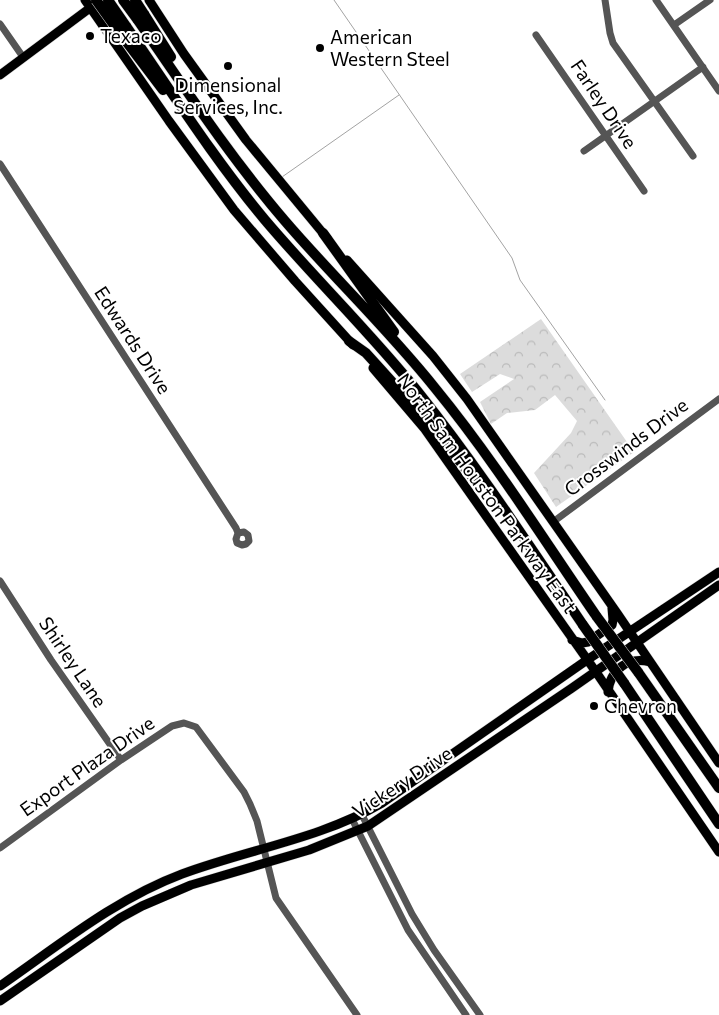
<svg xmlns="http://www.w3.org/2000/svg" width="719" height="1015" font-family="Commissioner,sans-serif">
	<defs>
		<pattern id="forest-crowns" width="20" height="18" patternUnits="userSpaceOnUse" patternTransform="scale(1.25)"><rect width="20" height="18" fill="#dcdcdc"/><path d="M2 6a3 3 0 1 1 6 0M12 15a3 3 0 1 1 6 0" fill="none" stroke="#bbb"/></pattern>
	</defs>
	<rect width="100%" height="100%" fill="#fff"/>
	<path fill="url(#forest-crowns)" d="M541 319 634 452 556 507 534 473 571 433 577 421 555 395 535 410 507 413 491 424 480 402 514 379 500 374 472 392 460 374Z"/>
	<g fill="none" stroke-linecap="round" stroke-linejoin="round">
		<path stroke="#a3a3a3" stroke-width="1" d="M334 0 512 258 520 280 605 400
			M282 177 399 95"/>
		<g stroke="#dbdbdb" stroke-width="10">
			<path id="major" d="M85 0 169 121 234 210 295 281 353 345
				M149 0 184 54 246 140 327 238
				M0 75 94 5
				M347 260 433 356 467 399 617 613 719 763
				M373 368 424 428 596 672 719 852
				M572 640 582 643 588 642 612 625 613 620 612 608
				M608 692C610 670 628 656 650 662
				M0 986C58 946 115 899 182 874 249 849 320 839 382 803L587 660 719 572
				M0 1001 120 918 142 906 191 885 309 850 368 826 572 688 719 585"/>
		</g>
		<g stroke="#dbdbdb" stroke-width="11">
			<path id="highway" d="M144 14 171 57
				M137 19C184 87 231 158 285 221 334 278 388 329 435 388 494 460 544 540 597 617
				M126 26C171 91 214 159 265 220 315 279 371 333 419 393 478 467 530 547 583 625
				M119 32 163 90
				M323 233 394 332
				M349 341 366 353 423 416 480 486
				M638 672 719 788
				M624 683 719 824"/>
		</g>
		<path stroke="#555" stroke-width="7" d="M605 0 610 33 613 43 693 156
			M656 0 719 91
			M0 24 23 57
			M674 25 710 0
			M536 35 644 191
			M584 151 703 67
			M0 164 236 528 238 533 236 539 237 543 242 545 246 544 249 541 248 535 244 532 238 533
			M553 522 719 399
			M0 581 51 660 121 760
			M362 815 412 914 434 950 480 1015
			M352 819 408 930 466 1015
			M0 848 121 760 172 726 184 723 196 727 244 792 250 804 257 821 276 898 357 1015"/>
		<use href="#major" stroke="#000" stroke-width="9"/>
		<use href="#highway" stroke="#000" stroke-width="10"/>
		<g stroke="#dbdbdb" stroke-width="11" stroke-linecap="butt">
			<path id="highway-bridge" d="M96 0 119 32
				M108 0 126 26
				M123 0 137 19
				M135 0 144 14
				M597 617 638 672
				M583 625 624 683"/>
		</g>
		<use href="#highway-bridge" stroke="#000" stroke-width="10"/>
	</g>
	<g fill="#000" stroke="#fff" stroke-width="2">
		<circle cx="90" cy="36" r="5"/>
		<circle cx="320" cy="48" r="5"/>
		<circle cx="228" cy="66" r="5"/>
		<circle cx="594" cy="706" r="5"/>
	</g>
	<g text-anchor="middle" stroke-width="4" stroke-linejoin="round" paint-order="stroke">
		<g font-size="19" fill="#000" stroke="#fff" text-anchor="start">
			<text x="100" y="43">Texaco</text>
			<text x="330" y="44">American<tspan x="330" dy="22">Western Steel</tspan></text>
			<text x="228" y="92" text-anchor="middle">Dimensional<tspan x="228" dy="22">Services, Inc.</tspan></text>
			<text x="604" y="713">Chevron</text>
		</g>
		<g font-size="19" fill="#000" stroke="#fff">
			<text transform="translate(604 104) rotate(56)" y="7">Farley Drive</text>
			<text transform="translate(133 340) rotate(57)" y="7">Edwards Drive</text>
			<text transform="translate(626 447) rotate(-37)" y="7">Crosswinds Drive</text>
			<text transform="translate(487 493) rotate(54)" y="7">North Sam Houston Parkway East</text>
			<text transform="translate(73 662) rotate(56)" y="7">Shirley Lane</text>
			<text transform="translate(87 766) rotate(-35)" y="7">Export Plaza Drive</text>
			<text transform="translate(402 782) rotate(-33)" y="7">Vickery Drive</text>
		</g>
	</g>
</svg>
